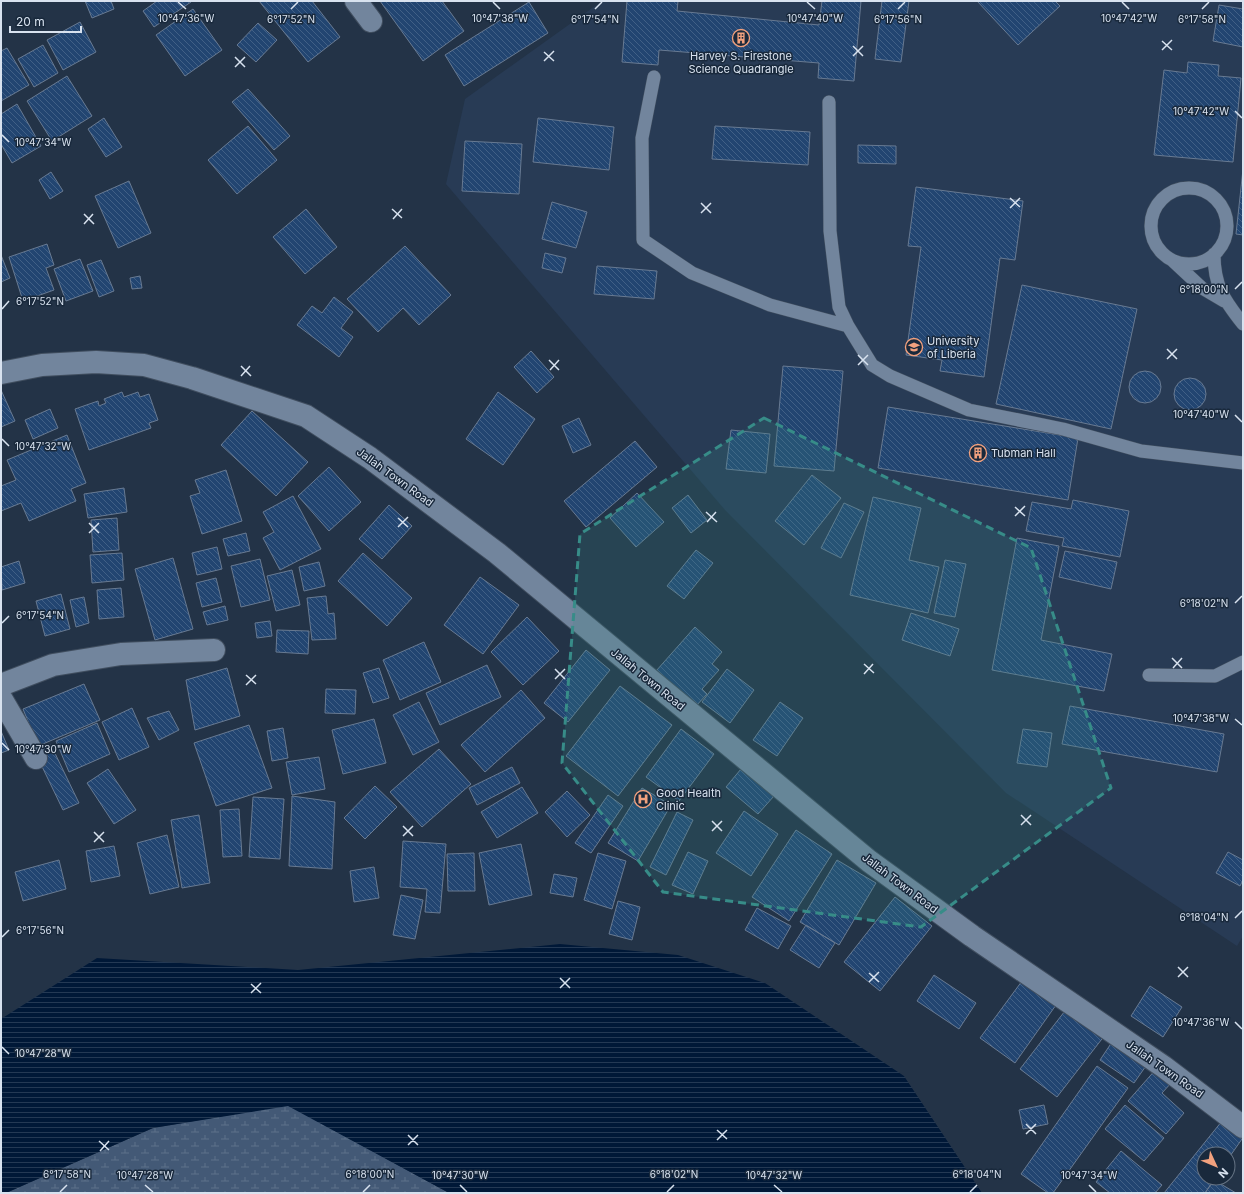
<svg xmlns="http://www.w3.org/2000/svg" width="1244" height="1194" font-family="Inter,sans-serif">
	<defs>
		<pattern id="wetland-marsh" width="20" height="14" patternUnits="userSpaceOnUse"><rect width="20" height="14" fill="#435976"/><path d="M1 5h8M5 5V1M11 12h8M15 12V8" fill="none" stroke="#5d718a"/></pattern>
		<pattern id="water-rules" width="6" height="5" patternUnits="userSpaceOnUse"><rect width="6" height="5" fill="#001837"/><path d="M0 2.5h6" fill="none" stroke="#243954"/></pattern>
		<pattern id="building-back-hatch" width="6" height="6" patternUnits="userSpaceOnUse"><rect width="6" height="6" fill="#224571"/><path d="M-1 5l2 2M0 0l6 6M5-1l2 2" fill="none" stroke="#416086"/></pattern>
	</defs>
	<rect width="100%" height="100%" fill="#233347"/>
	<path fill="#283b55" d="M602 1H1243V936L1237 946 1006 793 725 510 446 184 465 99Z"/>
	<path fill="url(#wetland-marsh)" d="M288 1105 449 1193H6L153 1128Z"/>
	<path fill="url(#water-rules)" d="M560 944 678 955 765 983 904 1076 982 1193H449L288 1106 153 1128 6 1193H1V1019L97 958 298 970Z"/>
	<path fill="url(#building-back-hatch)" stroke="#687a92" d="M85 1H111L114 9 92 18Z
		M157 1H190L191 2 154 27 143 11Z
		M259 1H312L340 37 308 62Z
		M380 1H442L464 31 423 61Z
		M627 1H678L677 11 819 25 822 1H861L854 81 818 78 819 63 659 50 658 65 622 62Z
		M882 1H909L901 62 875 59Z
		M977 1H1055L1060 6 1018 45Z
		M529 2 548 33 464 86 445 55Z
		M1219 5 1243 9V47L1213 41Z
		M193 9 222 50 185 76 156 35Z
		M80 22 96 52 63 70 47 40Z
		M258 23 277 40 256 62 237 45Z
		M43 45 58 73 34 87 18 59Z
		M7 48 29 85 1 101V51Z
		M1188 62 1219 65 1218 76 1241 78 1233 162 1154 155 1164 70 1187 73Z
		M67 76 92 116 52 141 27 101Z
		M248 89 290 136 274 150 232 102Z
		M17 104 41 146 12 163 1 144V114Z
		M104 118 122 147 106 157 88 129Z
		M538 118 614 127 609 170 533 162Z
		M248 126 277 160 237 194 208 160Z
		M715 126 810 132 808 165 712 159Z
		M465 141 522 144 519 194 462 191Z
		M858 145 896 146V164L858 163Z
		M1243 169V235L1236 234Z
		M51 172 63 191 50 199 39 180Z
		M129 181 151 233 118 248 95 196Z
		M916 187 1023 201 1015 260 1000 258 984 377 940 371 942 360 906 355 921 247 908 246Z
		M552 202 587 212 576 248 542 239Z
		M306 209 337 247 305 274 273 237Z
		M47 244 54 265 46 268 54 290 23 301 9 257Z
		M405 246 451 295 419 325 403 308 378 332 347 299Z
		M545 253 566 258 562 273 542 268Z
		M1 255 10 278 1 282Z
		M80 259 93 291 66 301 54 269Z
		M101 260 114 291 99 297 87 265Z
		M597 266 657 271 654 299 594 294Z
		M140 276 142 288 132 289 130 278Z
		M1022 285 1137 309 1111 429 996 404Z
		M334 297 353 312 341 328 353 337 339 357 297 325 312 306 322 313Z
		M531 351 554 377 537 393 514 367Z
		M783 366 843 371 834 471 774 466Z
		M1129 387a16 16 0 1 1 32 0a16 16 0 1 1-32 0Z
		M1174 394a16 16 0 1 1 32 0a16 16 0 1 1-32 0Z
		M1 390 15 421 1 427Z
		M122 392 124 397 138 392 140 397 149 394 158 420 149 423 151 428 89 450 75 409 98 401 99 406 106 403 104 399Z
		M498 392 535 419 503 465 466 439Z
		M888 407 1078 438 1068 500 878 468Z
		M50 409 58 428 33 439 25 420Z
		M252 411 308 462 276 496 221 445Z
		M579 418 591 445 573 453 562 426Z
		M731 430 770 434 766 473 726 469Z
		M67 435 86 483 71 489 76 501 29 521 21 503 1 511V486L16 480 7 460Z
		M635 441 657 467 586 527 564 501Z
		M329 467 361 502 329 531 298 496Z
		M226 470 242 521 202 534 190 496 200 493 195 480Z
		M812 475 841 498 804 545 775 521Z
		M124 488 127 512 88 518 84 494Z
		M637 493 664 522 636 547 610 518Z
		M688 495 707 520 691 533 672 508Z
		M293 496 321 549 280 570 263 538 274 532 263 512Z
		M873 497 921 508 909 560 939 567 928 613 850 595Z
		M1073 500 1129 511 1120 557 1062 546 1064 538 1026 531 1032 502 1071 509Z
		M844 503 864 512 841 558 821 548Z
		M389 505 412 526 382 559 359 539Z
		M117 518 119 550 93 552 91 520Z
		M246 533 250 551 228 556 223 539Z
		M1017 538 1059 546 1041 640 1112 654 1104 691 992 670Z
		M217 547 222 569 197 575 192 553Z
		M696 550 713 563 684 599 667 586Z
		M1065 551 1117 562 1111 589 1059 577Z
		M122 553 124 580 92 583 90 555Z
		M363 553 412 598 387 626 338 581Z
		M173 558 193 629 155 640 135 569Z
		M260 559 270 600 241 607 231 566Z
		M945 560 966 564 955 617 934 613Z
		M19 561 25 583 2 590 1 567Z
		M319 562 325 586 304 591 299 567Z
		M292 570 300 605 276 611 267 576Z
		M480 577 519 605 483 654 444 625Z
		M216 578 222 602 202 607 196 583Z
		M121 588 124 617 99 619 97 590Z
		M61 594 70 629 45 636 36 601Z
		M326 596 328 614 334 613 336 639 312 640 307 598Z
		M84 597 89 623 76 627 70 600Z
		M225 606 228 620 207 625 203 612Z
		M911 613 959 629 950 656 902 640Z
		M527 617 559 651 523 685 491 652Z
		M270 621 272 636 257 638 255 623Z
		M695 627 722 652 712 664 719 670 702 689 707 694 696 706 656 671Z
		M277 630 309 631 308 654 276 652Z
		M424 642 441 682 400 700 383 660Z
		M586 650 610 670 568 722 544 703Z
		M487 665 501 697 440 725 426 693Z
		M227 668 240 716 195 730 186 680Z
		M379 668 389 698 373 703 363 673Z
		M727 669 754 690 730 723 702 702Z
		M84 684 100 720 38 746 23 709Z
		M620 686 672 725 618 796 566 756Z
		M326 689 356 690 355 714 325 713Z
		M521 690 545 718 485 772 461 745Z
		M419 702 439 742 413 755 393 715Z
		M780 702 803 718 777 756 753 740Z
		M1070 706 1224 734 1217 772 1062 744Z
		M132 708 149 747 119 760 102 722Z
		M169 711 179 730 159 740 147 718Z
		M374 719 386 763 343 774 332 730Z
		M97 723 110 754 69 772 56 741Z
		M249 725 272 788 216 806 194 743Z
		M283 728 288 758 272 761 267 731Z
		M681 729 714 754 679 801 646 777Z
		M1023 729 1052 733 1047 767 1017 763Z
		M1 731 9 750 1 753Z
		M51 745 79 803 63 810 35 752Z
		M439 749 471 784 422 827 390 792Z
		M319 757 325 789 292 795 286 762Z
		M512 767 520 783 477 805 469 788Z
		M108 769 136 810 114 824 87 783Z
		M741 769 774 796 758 814 726 787Z
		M375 786 397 807 365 839 344 818Z
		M522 787 538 813 497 838 481 812Z
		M642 788 671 805 638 861 608 843Z
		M567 791 590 815 567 837 545 812Z
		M608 795 623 806 591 853 575 843Z
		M292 796 335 802 332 869 289 866Z
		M253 797 284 799 280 859 249 857Z
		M239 809 242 856 223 857 220 810Z
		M744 811 778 834 751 876 716 853Z
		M677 812 693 820 666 875 650 867Z
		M199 815 210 883 182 888 171 820Z
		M796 830 832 854 789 921 752 897Z
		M167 835 179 887 150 894 137 843Z
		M403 841 446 844 440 913 425 912 427 889 400 887Z
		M521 844 532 895 489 905 479 853Z
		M114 846 120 876 91 882 86 851Z
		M688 852 708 861 693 894 672 885Z
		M1228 852 1243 860V880L1240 886 1216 873Z
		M474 853 475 891H448L447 854Z
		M598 853 626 861 612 909 584 900Z
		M59 860 66 889 23 901 15 872Z
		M837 860 876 883 839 945 800 922Z
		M374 867 379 898 354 902 350 871Z
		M554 874 577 878 573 897 550 893Z
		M401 895 423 900 415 939 393 935Z
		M895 897 932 926 880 991 844 962Z
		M618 901 640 907 632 940 609 934Z
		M757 908 791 926 778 949 745 930Z
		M806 925 835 943 819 968 790 950Z
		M934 975 976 1003 959 1029 917 1001Z
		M1022 981 1056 1005 1015 1063 980 1038Z
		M1150 986 1182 1007 1163 1037 1131 1016Z
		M1068 1007 1105 1035 1057 1097 1020 1069Z
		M1114 1039 1148 1063 1134 1083 1100 1060Z
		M1097 1066 1128 1088 1053 1193H1048L1021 1174Z
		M1157 1068 1172 1082 1162 1093 1184 1113 1166 1134 1128 1101Z
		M1044 1105 1048 1124 1023 1129 1019 1110Z
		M1125 1105 1164 1138 1144 1161 1105 1129Z
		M1222 1121 1242 1139 1228 1159V1154H1204V1178H1215L1205 1193H1164Z
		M1121 1151 1162 1185 1155 1193H1110L1096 1182Z
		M1214 1180 1236 1193H1205Z"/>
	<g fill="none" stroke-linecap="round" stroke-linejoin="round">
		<g stroke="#404e5f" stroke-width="14">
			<path id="service" d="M654 77 642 138 643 240 692 273 770 305 848 326 872 365 890 376 969 410 1063 429 1141 451 1243 463
				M829 102 830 231 839 307 848 326
				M1151 226a38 38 0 1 1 76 0a38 38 0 1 1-76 0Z
				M1214 254C1214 286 1224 300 1243 324
				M1173 261 1202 288 1224 301
				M1149 675 1215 676 1243 662"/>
		</g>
		<g stroke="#404e5f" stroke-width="24">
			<path id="minor" d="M356 1 371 21
				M1 685 53 665 121 654 214 650
				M1 698 36 758"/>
		</g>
		<g stroke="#404e5f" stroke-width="24">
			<path id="tertiary" d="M1 373 42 365 96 362 144 365 192 378 306 416 370 458 497 553 869 861 972 936 1164 1067 1243 1127"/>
		</g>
		<use href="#service" stroke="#72859d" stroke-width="13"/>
		<use href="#minor" stroke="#72859d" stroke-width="22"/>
		<use href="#tertiary" stroke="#72859d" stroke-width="22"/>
	</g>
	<path fill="#378c88" fill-opacity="0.2" stroke="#378c88" stroke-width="3" stroke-dasharray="8 5" stroke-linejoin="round" d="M764 418 1031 548 1111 788 921 927 663 892 562 763 580 534Z"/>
	<path fill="none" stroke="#d8e2ef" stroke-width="1.5" d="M178 2 186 9M493 2 500 9M807 2 815 9M1122 2 1129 9M291 9 298 2M595 9 602 2M898 9 905 2M1202 9 1209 2M1162 41 1172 50M853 46 863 56M1162 50 1172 40M544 52 554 61M853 56 863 46M235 57 245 67M544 61 554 51M235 67 245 57M1235 111 1242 118M2 135 9 142M1010 198 1020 207M701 203 711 213M1010 208 1020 198M392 209 402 218M701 213 711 203M84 214 94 224M393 219 402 209M84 224 93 214M1235 289 1242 282M2 309 9 301M1167 349 1177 359M858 355 868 365M1167 359 1177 349M549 360 559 370M858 365 868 355M241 366 251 376M550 370 559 360M241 376 250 366M1235 415 1242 422M2 439 9 446M1015 507 1025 516M706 512 717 522M1015 516 1025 506M398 518 408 527M707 522 716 512M89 523 99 533M398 527 408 517M89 533 99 523M1235 603 1242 596M2 623 9 616M1172 658 1182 668M864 664 874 673M1173 668 1182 658M555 669 565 679M864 674 873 664M246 675 256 684M555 679 565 669M246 685 256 675M1235 719 1242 725M2 743 9 750M1021 815 1031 825M712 821 722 831M1021 825 1031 815M403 826 413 836M712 831 722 821M94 832 104 842M403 836 413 826M94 842 104 832M1235 918 1242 911M2 937 9 930M1178 967 1188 977M869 973 879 982M1178 977 1188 967M560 978 570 988M869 982 879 972M251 984 261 993M560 988 570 978M251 993 261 983M1235 1022 1242 1029M2 1047 9 1054M1026 1124 1036 1134M717 1130 727 1139M1026 1134 1036 1124M408 1135 418 1145M717 1140 727 1130M99 1141 109 1150M408 1145 418 1135M100 1151 109 1141M145 1185 153 1192M460 1185 467 1192M774 1185 782 1192M1089 1185 1096 1192M60 1192 67 1185M363 1192 370 1185M667 1192 674 1185M970 1192 977 1185"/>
	<defs>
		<g id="building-ring" transform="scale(0.9)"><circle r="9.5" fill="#19293c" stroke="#f2a17e" stroke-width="1.5"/><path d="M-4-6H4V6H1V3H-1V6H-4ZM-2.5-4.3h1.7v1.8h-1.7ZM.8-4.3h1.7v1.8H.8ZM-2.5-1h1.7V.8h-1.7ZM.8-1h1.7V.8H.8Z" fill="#f2a17e"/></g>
		<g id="university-ring" transform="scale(0.9)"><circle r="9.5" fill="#19293c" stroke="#f2a17e" stroke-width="1.5"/><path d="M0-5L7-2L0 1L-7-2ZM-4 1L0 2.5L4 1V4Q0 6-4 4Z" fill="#f2a17e"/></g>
		<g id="hospital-ring" transform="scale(0.9)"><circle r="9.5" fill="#19293c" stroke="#f2a17e" stroke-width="1.5"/><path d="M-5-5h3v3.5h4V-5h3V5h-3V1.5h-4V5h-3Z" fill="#f2a17e"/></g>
	</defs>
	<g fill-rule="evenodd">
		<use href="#building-ring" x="741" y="38"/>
		<use href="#university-ring" x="914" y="347"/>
		<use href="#building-ring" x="978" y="453"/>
		<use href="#hospital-ring" x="643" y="799"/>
	</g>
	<g text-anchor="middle" stroke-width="3" stroke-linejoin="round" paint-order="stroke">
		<g font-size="11" fill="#d8e2ef" stroke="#19293c" text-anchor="start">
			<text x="741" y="60" text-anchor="middle">Harvey S. Firestone<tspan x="741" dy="13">Science Quadrangle</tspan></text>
			<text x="927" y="345">University<tspan x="927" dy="13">of Liberia</tspan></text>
			<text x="991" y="457">Tubman Hall</text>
			<text x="656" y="797">Good Health<tspan x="656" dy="13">Clinic</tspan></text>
		</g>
		<g font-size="11" fill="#d8e2ef" stroke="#19293c">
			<text transform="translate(395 477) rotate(36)" y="4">Jallah Town Road</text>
			<text transform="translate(648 679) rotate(39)" y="4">Jallah Town Road</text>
			<text transform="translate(900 883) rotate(37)" y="4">Jallah Town Road</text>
			<text transform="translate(1165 1069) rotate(35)" y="4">Jallah Town Road</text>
		</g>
	</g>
	<g font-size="10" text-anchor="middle" fill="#d8e2ef" stroke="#19293c" stroke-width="3" stroke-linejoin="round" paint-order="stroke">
		<text x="186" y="22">10°47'36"W</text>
		<text x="500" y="22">10°47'38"W</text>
		<text x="815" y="22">10°47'40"W</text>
		<text x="1129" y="22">10°47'42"W</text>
		<text x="595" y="23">6°17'54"N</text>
		<text x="291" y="23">6°17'52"N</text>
		<text x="898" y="23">6°17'56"N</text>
		<text x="1202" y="23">6°17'58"N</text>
		<text x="1201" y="115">10°47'42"W</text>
		<text x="43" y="146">10°47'34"W</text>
		<text x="1204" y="293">6°18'00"N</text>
		<text x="40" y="305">6°17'52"N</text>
		<text x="1201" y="418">10°47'40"W</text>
		<text x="43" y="450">10°47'32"W</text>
		<text x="1204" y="607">6°18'02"N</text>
		<text x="40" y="619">6°17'54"N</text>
		<text x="1201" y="722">10°47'38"W</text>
		<text x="43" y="753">10°47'30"W</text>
		<text x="1204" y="921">6°18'04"N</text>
		<text x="40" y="934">6°17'56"N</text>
		<text x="1201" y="1026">10°47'36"W</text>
		<text x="43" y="1057">10°47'28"W</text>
		<text x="67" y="1178">6°17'58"N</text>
		<text x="370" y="1178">6°18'00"N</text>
		<text x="674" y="1178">6°18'02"N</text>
		<text x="977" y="1178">6°18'04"N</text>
		<text x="145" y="1179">10°47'28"W</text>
		<text x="460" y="1179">10°47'30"W</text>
		<text x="774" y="1179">10°47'32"W</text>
		<text x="1089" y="1179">10°47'34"W</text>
	</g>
	<rect width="1244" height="1194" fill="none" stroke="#d8e2ef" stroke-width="4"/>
	<g transform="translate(1216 1166) rotate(134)"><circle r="19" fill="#19293c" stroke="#657384"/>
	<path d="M0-3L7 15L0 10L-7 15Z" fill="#f2a17e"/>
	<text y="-6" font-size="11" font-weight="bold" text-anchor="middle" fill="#d8e2ef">N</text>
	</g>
	<path d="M10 26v6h71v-6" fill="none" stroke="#d8e2ef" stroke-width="2"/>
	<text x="16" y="26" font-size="12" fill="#d8e2ef" stroke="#19293c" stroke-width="3" paint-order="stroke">20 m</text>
</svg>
